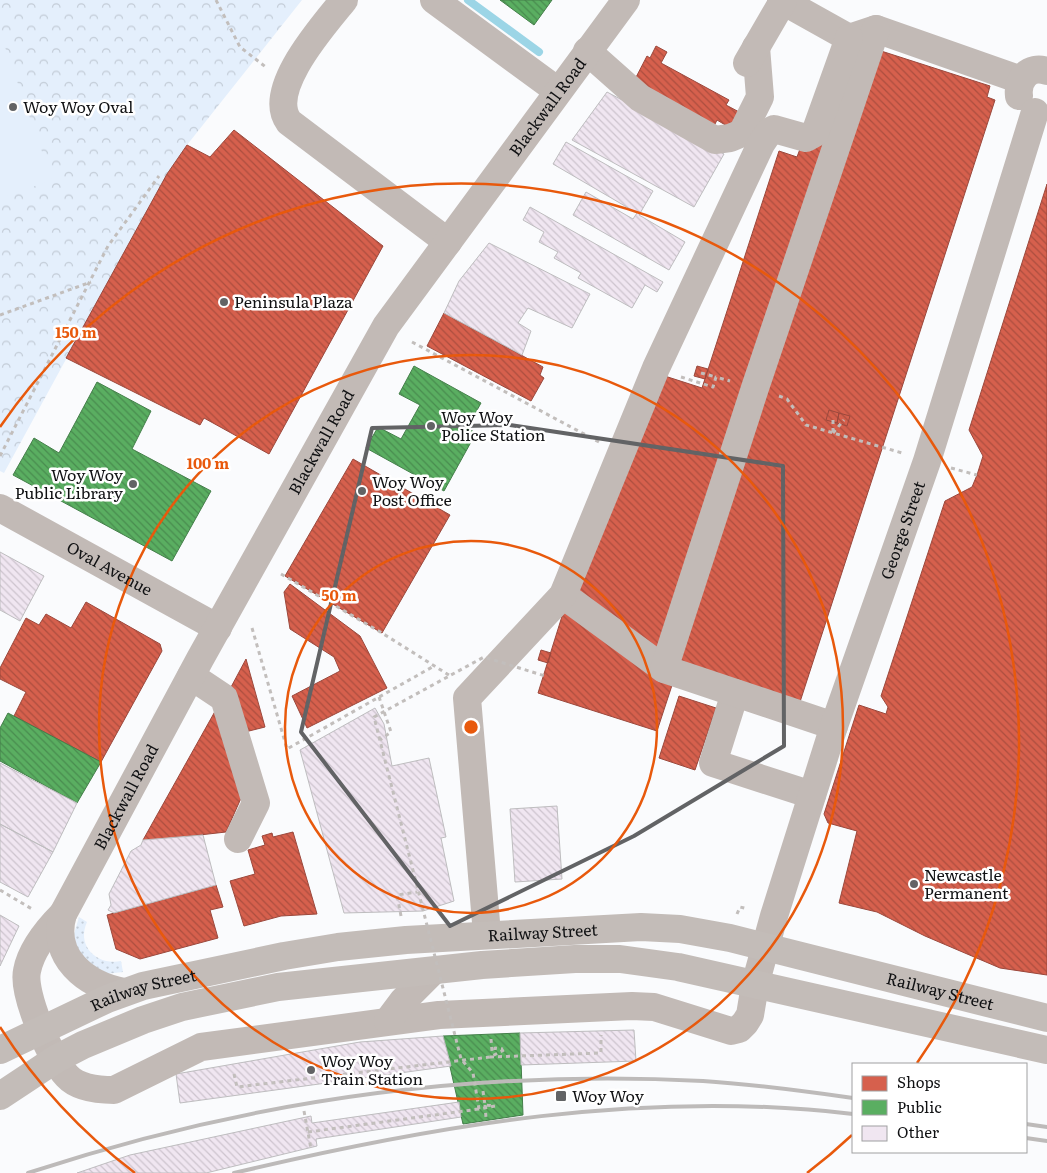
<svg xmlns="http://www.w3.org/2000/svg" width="1047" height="1173" font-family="Literata,serif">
	<defs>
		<pattern id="park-crowns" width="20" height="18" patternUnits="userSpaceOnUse" patternTransform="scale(1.25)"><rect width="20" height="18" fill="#e4effc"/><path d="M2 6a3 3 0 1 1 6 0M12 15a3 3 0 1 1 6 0" fill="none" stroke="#c3ccd7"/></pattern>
		<pattern id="garden-dots" width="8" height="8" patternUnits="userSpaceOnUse" patternTransform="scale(1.25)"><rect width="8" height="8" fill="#e4effc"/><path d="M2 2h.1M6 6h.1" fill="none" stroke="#c3ccd7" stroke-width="1.8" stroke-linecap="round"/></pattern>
		<pattern id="shops-back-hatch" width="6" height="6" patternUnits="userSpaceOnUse" patternTransform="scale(1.25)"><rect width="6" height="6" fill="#d6604d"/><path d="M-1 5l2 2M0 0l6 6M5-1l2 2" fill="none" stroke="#ac4e3f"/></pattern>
		<pattern id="public-back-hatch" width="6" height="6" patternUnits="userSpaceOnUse" patternTransform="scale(1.25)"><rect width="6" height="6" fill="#5aae61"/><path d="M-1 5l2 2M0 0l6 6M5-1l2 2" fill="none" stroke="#498c4f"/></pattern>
		<pattern id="building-back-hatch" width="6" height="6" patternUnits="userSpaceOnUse" patternTransform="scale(1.25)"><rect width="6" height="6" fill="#f0e6f1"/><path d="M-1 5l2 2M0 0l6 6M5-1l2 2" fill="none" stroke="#cdc4ce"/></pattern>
	</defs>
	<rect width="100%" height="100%" fill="#fafbfd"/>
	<path fill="url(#park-crowns)" d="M0 0H302L187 145 167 174 4 473 0 471Z"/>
	<path fill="url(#garden-dots)" d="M79 917 87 922C76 946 97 966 121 961L123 972 105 974 78 954 74 934Z"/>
	<path fill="#e4effc" d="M0 33 52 180 0 198Z"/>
	<path fill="url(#shops-back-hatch)" stroke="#9b483c" d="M656 46 667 52 661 63 729 100 726 105 741 113 732 129 717 120 712 130 632 85 647 56 650 58Z
		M878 50 990 86 987 97 995 100 799 705 678 667 657 731 538 693 614 450 643 369 702 388 779 151 797 157 831 66Z
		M234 130 383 246 269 454 204 418 200 425 66 358 167 174 187 145 210 157Z
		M1047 184V975L1000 968 925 936 877 912 839 903 857 831 828 823 824 814 859 705 886 714 888 707 881 696 945 501 972 487 977 475 983 456 969 430Z
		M444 313 543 367 540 375 544 378 531 401 427 346Z
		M697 366 708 369 705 379 694 376Z
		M829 410 839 413 837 423 826 420Z
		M839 413 850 416 847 426 837 423Z
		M353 459 450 515 382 633 285 576Z
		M290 584 360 636 387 688 307 728 292 696 340 671 334 657 290 629 284 592Z
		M86 602 160 644 162 651 101 762 14 716 26 692 0 679V668L26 618 39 625 46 614 71 628Z
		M541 650 551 653 548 663 538 660Z
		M246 659 265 727 241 733 230 689Z
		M679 696 716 708 695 770 659 758Z
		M218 706 242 796 226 832 146 841 143 840Z
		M293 832 317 914 281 916 244 926 230 881 255 874 248 850 265 845 262 836 272 833 273 837Z
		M216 885 223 907 210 910 218 938 140 959 116 949 107 915Z"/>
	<path fill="url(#public-back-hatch)" stroke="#447f4a" d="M500 0H552L534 25Z
		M414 366 481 403 467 428 476 433 444 491 366 448 378 427 401 439 420 405 399 394Z
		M97 382 151 411 132 449 211 491 172 561 13 475 34 438 59 453Z
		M8 713 101 762 77 803 0 761V728Z
		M520 1033 523 1115 463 1124 443 1036Z"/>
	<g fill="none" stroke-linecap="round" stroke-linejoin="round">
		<path stroke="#9cd5e6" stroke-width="8" d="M468 0 539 52"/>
	</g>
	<path fill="url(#building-back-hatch)" stroke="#bebdbf" d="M607 92 724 154 694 207 572 140Z
		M566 142 653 191 639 215 685 242 669 270 573 215 586 192 633 219 637 213 553 164Z
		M530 207 663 282 657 292 645 285 632 308 578 278 581 273 554 258 558 252 539 242 544 232 523 220Z
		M489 243 590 294 572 328 528 308 518 323 531 331 522 355 444 313 459 281Z
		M0 552 44 576 20 621 0 610Z
		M375 708 384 724 392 766 429 758 446 837 441 838 454 901 423 911 344 913 300 750Z
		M0 763 77 803 53 852 0 824Z
		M557 806 562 879 515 882 510 809Z
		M0 824 53 852 28 897 0 882Z
		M203 835 216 885 114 913 108 910 111 905 109 894 131 851 141 845 143 840Z
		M0 915 19 926 0 966Z
		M634 1030 636 1061 521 1065 520 1033Z
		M443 1036 451 1066 180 1103 176 1074 360 1042Z
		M459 1102 461 1117 316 1139 317 1146 206 1173H77L130 1155 311 1116 312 1123Z"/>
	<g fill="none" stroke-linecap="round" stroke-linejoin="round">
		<path stroke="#c2bebc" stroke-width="3" stroke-dasharray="4 4" stroke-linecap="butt" d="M216 0 240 47 267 68
			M0 315 91 282
			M412 342 599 442
			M701 373 716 377
			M681 377 713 387 716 377 730 381
			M779 396 787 399 806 425 902 453
			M833 432V416
			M833 433 844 420
			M0 456 108 246 159 176
			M951 468 977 475
			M281 574 382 633 452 677
			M252 628 287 749 434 666
			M379 697 391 732 380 740
			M0 890 32 909
			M737 914 740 907 748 909
			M401 916 397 895 417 892
			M491 1039 492 1051H495V1048L503 1049
			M490 1057 601 1053V1035
			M234 1074 237 1087 490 1057 504 1050
			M483 1091 485 1105 495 1106
			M485 1105 486 1118
			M304 1111 311 1149
			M308 1132 479 1109"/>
		<g stroke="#c2bab6" stroke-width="28">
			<path d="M344 0C324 25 265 90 289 122L448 242"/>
			<path d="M434 0 558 91"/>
			<path d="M781 0 849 38 876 29 1021 80"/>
			<path d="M587 51 640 98 715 140 730 138 742 133 760 97 756 47"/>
			<path d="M747 63 783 1"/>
			<path d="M1019 96C1017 79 1029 65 1047 71"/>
			<path id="s1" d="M0 508 218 628"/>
			<path d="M563 595 664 669"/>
			<path d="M191 676 224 698 256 803 238 839"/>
			<path d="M735 693 713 763 812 795"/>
			<path d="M834 726 664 669 755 388 876 29"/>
			<path id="s2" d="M63 914C48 929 31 949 27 971 22 994 51 1059 67 1076 78 1088 99 1090 114 1090L201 1047 439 1015 632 1006 654 1007 731 1031 739 1029 745 1023 750 1015 755 985 774 916 834 726 927 461 1035 112"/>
			<path d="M487 934 467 698 563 595 656 368 761 144 769 132 774 129 806 138 815 133 849 38"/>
			<path id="s3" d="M124 992C86 985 50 957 63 914L200 659 386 326 626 0"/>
			<path d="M388 1021 403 1001 433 971"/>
		</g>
		<g stroke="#c3bcb8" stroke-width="28">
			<path id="s4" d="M0 1050 107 999 143 986 284 956 338 947 406 940 641 927 680 929 730 938 1047 1018"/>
			<path d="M0 1096 56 1059 83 1045 143 1020 182 1007 278 987 482 965 575 959H620L678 967 1047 1050"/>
		</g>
		<path stroke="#bdbab9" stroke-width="4" d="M1026 1124 1047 1127
			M1026 1138 1047 1141
			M28 1173C246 1101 473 1069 703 1081 753 1084 803 1091 853 1098
			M234 1173C436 1125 645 1089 853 1114"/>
		<path stroke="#c2bebc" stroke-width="3" stroke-dasharray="4 4" stroke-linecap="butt" d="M495 1106 479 1109 473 1073 461 1059 374 717 484 657 545 676"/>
	</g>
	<path fill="none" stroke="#626365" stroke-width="4" stroke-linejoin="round" d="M510 425 783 466 784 746 634 836 450 926 301 732 372 428Z"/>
	<g fill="none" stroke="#e8590c" stroke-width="2.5">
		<circle cx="471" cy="727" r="186"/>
		<circle cx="471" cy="727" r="372"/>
		<path d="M852 1135A558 558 0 0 1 807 1173M135 1173A558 558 0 0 1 0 1027M0 427A558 558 0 1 1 917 1063"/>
	</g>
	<g fill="#626365" stroke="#fff" stroke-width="2">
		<circle cx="13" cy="107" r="5"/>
		<circle cx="224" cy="302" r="5"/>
		<circle cx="431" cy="426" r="5"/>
		<circle cx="133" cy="484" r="5"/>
		<circle cx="362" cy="491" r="5"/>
		<circle cx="914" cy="884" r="5"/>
		<circle cx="311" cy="1070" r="5"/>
		<rect x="555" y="1090" width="12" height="12" rx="2.5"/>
	</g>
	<g text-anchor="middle" stroke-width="5" stroke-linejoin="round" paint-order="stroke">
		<g font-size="16" fill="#101113" stroke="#fff">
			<text dy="6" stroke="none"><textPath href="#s3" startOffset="1056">Blackwall Road</textPath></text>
			<text dy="6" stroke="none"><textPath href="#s3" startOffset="651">Blackwall Road</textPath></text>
			<text dy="6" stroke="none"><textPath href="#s2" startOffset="1401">George Street</textPath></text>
			<text dy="6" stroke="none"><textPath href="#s1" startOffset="125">Oval Avenue</textPath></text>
			<text dy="6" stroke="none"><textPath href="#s3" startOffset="246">Blackwall Road</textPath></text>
			<text dy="6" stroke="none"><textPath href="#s4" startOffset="561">Railway Street</textPath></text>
			<text dy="6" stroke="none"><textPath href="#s4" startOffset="156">Railway Street</textPath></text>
			<text dy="6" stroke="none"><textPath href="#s4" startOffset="966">Railway Street</textPath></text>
		</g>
		<g font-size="16" fill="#101113" stroke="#fff" text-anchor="start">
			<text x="23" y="113">Woy Woy Oval</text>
			<text x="234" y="308">Peninsula Plaza</text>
			<text x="441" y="423">Woy Woy<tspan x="441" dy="18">Police Station</tspan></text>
			<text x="123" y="481" text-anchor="end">Woy Woy<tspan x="123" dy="18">Public Library</tspan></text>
			<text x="372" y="488">Woy Woy<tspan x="372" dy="18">Post Office</tspan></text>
			<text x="924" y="881">Newcastle<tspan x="924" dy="18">Permanent</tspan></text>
			<text x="321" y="1067">Woy Woy<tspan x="321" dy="18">Train Station</tspan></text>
			<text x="572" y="1102">Woy Woy</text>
		</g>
	</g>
	<circle cx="471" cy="727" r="8" fill="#e8590c" stroke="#fff" stroke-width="2.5"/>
	<g font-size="15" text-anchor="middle" font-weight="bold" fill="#e8590c" stroke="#fff" stroke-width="5" stroke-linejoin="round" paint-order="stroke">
		<text x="76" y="338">150 m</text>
		<text x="208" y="469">100 m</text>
		<text x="339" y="601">50 m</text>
	</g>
	<rect x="852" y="1063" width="175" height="90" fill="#ffffff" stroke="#9fa0a1"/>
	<rect x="862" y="1076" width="25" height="15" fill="#d6604d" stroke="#9fa0a1"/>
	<text x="897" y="1088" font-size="15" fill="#101113">Shops</text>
	<rect x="862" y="1100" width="25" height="15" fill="#5aae61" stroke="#9fa0a1"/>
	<text x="897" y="1113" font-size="15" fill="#101113">Public</text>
	<rect x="862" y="1126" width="25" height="15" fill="#f0e6f1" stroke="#9fa0a1"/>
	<text x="897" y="1138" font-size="15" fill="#101113">Other</text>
</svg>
